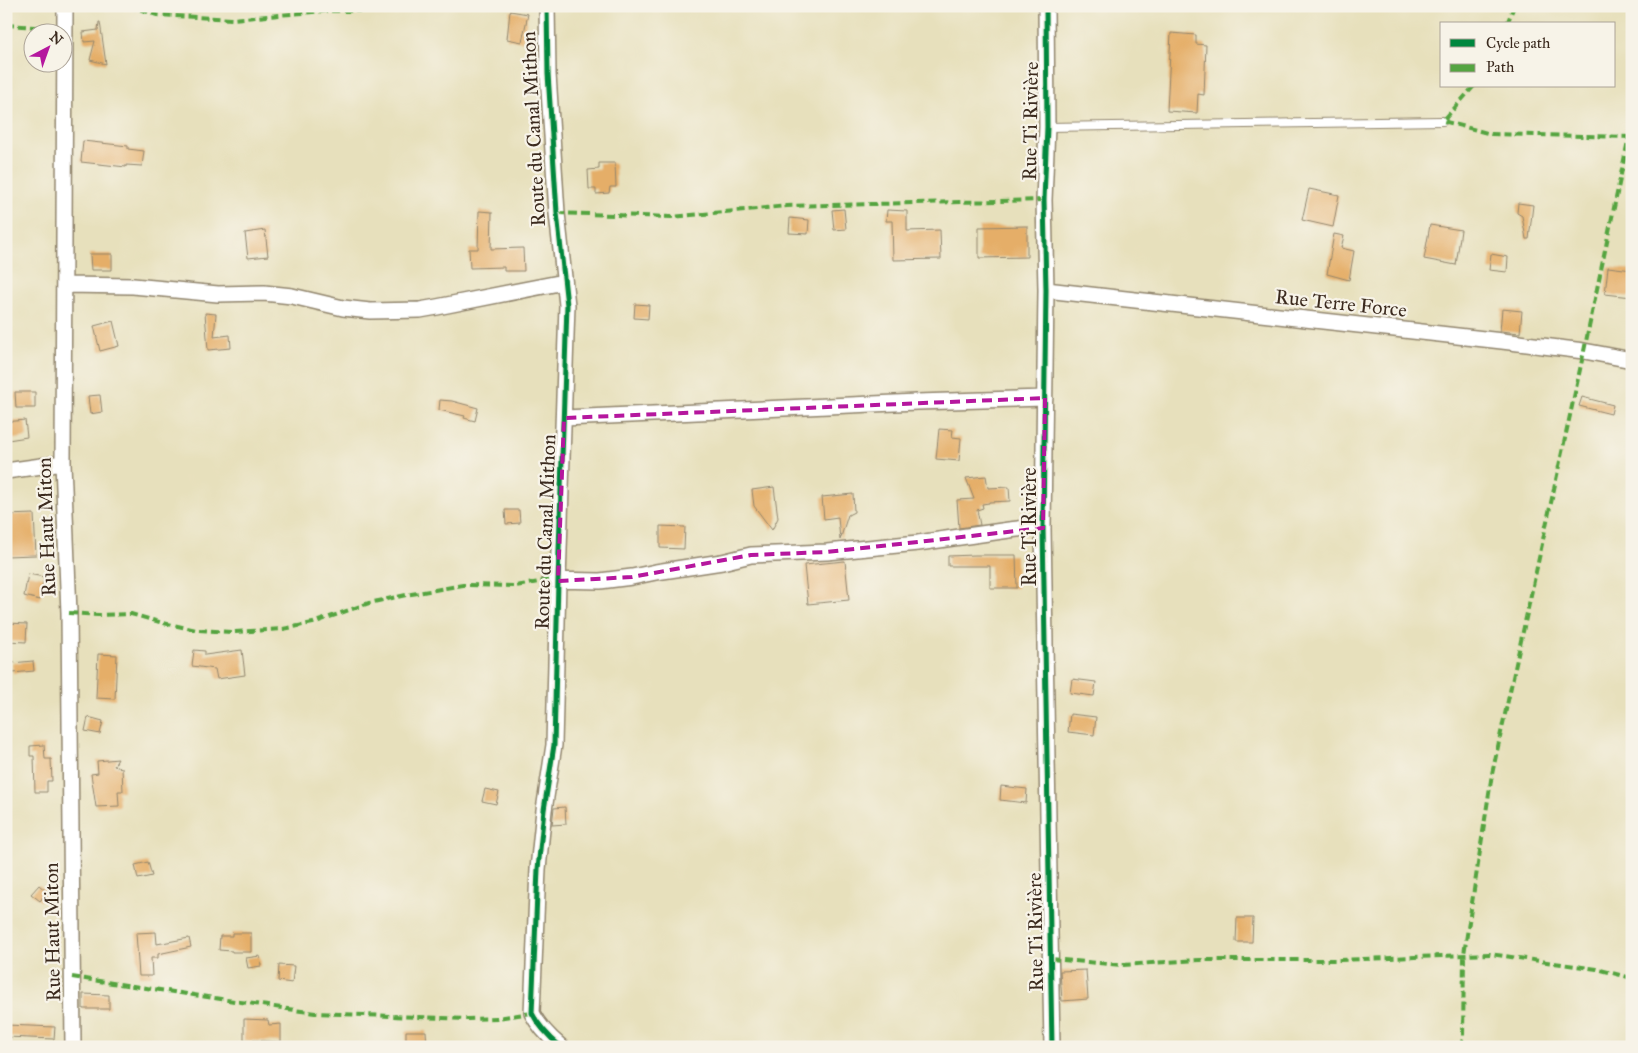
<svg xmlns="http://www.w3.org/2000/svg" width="1638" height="1053" font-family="'IM FELL Great Primer',serif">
	<rect width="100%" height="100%" fill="#f7f3e8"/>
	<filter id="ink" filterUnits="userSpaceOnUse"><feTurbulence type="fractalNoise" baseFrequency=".02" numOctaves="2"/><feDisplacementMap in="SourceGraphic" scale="10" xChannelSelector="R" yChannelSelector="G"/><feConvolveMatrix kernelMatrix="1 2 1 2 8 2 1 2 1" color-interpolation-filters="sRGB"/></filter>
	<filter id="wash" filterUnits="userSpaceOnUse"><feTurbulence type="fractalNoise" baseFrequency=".0096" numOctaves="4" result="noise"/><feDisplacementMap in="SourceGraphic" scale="20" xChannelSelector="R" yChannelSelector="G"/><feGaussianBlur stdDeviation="1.12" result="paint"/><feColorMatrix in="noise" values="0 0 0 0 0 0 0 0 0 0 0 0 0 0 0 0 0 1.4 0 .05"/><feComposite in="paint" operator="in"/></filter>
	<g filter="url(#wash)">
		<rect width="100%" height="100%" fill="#e7e0bc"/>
		<g id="blocks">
			<path fill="#e5ae67" d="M510 11 528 14 522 42 507 39Z
				M99 22H100L106 64 90 60 95 41 84 42 83 32 98 30Z
				M1171 33 1196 35V44L1206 45 1204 95 1198 94 1197 113 1167 111Z
				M83 141 128 146V149L144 151 142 166 126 165V167L81 162Z
				M599 163H615L616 187H610L609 193 596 194V189H589L588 170 599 169Z
				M1309 189 1339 195 1333 227 1302 220Z
				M1518 203 1533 205 1529 239H1526L1522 216 1517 213Z
				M844 209 846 229 834 230 832 210Z
				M887 210 907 211V231L940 230 941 259 893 260 892 221H886Z
				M479 211 492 212 491 249 523 248 524 271H504V267L470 268 469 249H478Z
				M790 218 809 220 808 234 789 233Z
				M1430 225 1461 230 1456 265 1424 259Z
				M1027 226V257L979 258V227Z
				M265 230 268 256 248 258 245 233Z
				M1334 234 1344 236 1341 248 1354 251 1349 280 1327 274Z
				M90 254H112V270H91Z
				M1491 254 1508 257 1507 272 1489 270Z
				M1608 267 1632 270V297L1605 294Z
				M635 304 649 305 648 319 634 318Z
				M1502 309 1522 311 1520 333 1500 331Z
				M205 313 216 314 214 337 230 335 231 348 208 350Z
				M113 321 119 346 100 351 94 326Z
				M15 392H35V408H16Z
				M100 395 102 412 90 414 88 396Z
				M1582 397 1613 405 1611 414 1579 406Z
				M440 400 452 401 478 408 475 421 464 418 465 416 439 410Z
				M25 420 27 437 8 440 6 422Z
				M939 429 953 430 952 437 961 438 959 461 936 459Z
				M986 476 988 488 1009 487 1010 501 989 502V503L982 504 983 508 977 510 980 525 959 528 957 500 974 499 966 478Z
				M774 487 778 518 772 530 754 506 752 490Z
				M853 494 854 512 848 515 840 540 838 517 824 519 822 497Z
				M505 510H519L520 523 506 524Z
				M34 514 36 555 6 556V515Z
				M660 526 685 527 684 549 660 548Z
				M975 555H1016L1017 588H990V566H948V556Z
				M845 561 849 600 808 604 804 565Z
				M28 574 44 577 40 600 24 596Z
				M8 623 27 624 26 642 7 641Z
				M194 650 205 651V655L242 650 245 675 217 679 215 669 192 666Z
				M98 654 117 655 115 699 96 698Z
				M33 661 34 671 13 673 12 663Z
				M1072 679 1096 682 1094 696 1070 693Z
				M1070 714 1096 717 1094 735 1068 732Z
				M88 717 103 721 100 734 85 731Z
				M44 745 45 759H51L52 781H47V792H35L34 756H30V746Z
				M118 759 114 766 122 768 123 791H118L119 806 96 807 91 774 98 773 97 761Z
				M1001 786 1027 789 1026 803 1000 800Z
				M485 789 499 792 496 804 482 801Z
				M565 807 566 824 552 825 554 808Z
				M148 862 152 876 138 879 135 865Z
				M39 885 47 892 40 901 31 894Z
				M1237 918H1253L1252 942H1236Z
				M156 932 157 944 189 938 191 947 158 954V958H151L152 976H139L136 933Z
				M232 933H251V952H232V951L219 950 220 936H232Z
				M260 956 261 966 248 968 246 958Z
				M279 965 294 966 292 983 278 981Z
				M1086 970 1088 999 1062 1001 1060 971Z
				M83 994 109 995V1009H83Z
				M244 1019 268 1020 269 1025 281 1024V1042L244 1040Z
				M6 1025 55 1027 54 1039 6 1037Z
				M406 1031H426L427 1047H406Z"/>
		</g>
	</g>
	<g filter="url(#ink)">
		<use href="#blocks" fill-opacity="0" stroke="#91856d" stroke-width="1"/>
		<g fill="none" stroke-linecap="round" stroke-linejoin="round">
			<g stroke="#91856d" stroke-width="10">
				<path id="lane" d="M1047 127 1443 121"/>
			</g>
			<g stroke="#91856d" stroke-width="18">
				<path id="street" d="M65 6 63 463 69 613 73 1047
					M547 6 548 74 557 213 567 305 558 581 554 745 544 810 538 869 532 1013C539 1027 549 1037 561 1047
					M1046 6 1047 127 1044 200 1046 290 1043 528 1052 1047
					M64 285 133 286 218 294 264 293 292 296 343 308 370 311 420 310 437 307 564 282
					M1046 290 1502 341 1584 351 1632 360
					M564 418 917 402 1045 398
					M6 471 63 463
					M550 580 600 581 632 577 656 572 722 562 751 555 827 552 918 543 1009 530 1034 527 1043 528"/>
			</g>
			<use href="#lane" stroke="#fff" stroke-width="8"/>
			<use href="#street" stroke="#fff" stroke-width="15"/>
			<path stroke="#54a441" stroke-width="4" stroke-dasharray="8 4" stroke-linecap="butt" d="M129 6 157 15 233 19 325 11H365
				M1507 24 1514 6
				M6 25 65 29
				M1474 86 1443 121 1491 134 1632 137
				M557 213 671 217 787 206 1044 200
				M69 613 98 615 131 614 163 623 197 630 233 632 283 629 313 623 369 603 406 595 463 585 516 586 550 580
				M1051 959 1121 965 1200 960H1340L1490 954 1597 969 1632 978
				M72 977 315 1013 468 1019 497 1018 532 1013
				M1460 1047 1463 1039 1464 954 1492 774 1584 351 1629 136"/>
			<g stroke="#f7f3e8" stroke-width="8">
				<path id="cycleway" d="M547 6 548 74 557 213 567 305 558 581 554 745 544 810 538 869 532 1013C539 1027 549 1037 561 1047
					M1046 6 1047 127 1044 200 1046 290 1043 528 1052 1047"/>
			</g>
			<use href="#cycleway" stroke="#00873e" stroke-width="5"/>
		</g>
	</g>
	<path fill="none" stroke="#b5179e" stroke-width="4" stroke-dasharray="10 6" stroke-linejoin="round" d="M1045 398 1043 528 827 552 751 555 632 577 558 581 564 418Z"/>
	<g text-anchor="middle" stroke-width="4.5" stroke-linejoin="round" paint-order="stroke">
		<g font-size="20" fill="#3b2a1e" stroke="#f7f3e8">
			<text transform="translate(1030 121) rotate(-89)" y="7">Rue Ti Rivière</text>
			<text transform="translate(533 129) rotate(-93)" y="7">Route du Canal Mithon</text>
			<text transform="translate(1341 303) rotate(6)" y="7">Rue Terre Force</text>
			<text transform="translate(46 527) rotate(-92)" y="7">Rue Haut Miton</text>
			<text transform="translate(1029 527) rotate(-90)" y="7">Rue Ti Rivière</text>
			<text transform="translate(545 532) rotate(-88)" y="7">Route du Canal Mithon</text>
			<text transform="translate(52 932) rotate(-91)" y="7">Rue Haut Miton</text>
			<text transform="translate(1035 932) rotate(-91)" y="7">Rue Ti Rivière</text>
		</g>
	</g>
	<rect width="1638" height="1053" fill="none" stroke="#f7f3e8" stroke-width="25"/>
	<rect x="1440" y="22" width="175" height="65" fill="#f7f3e8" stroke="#aca397"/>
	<rect x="1450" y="39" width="25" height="8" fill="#00873e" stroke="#aca397"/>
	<text x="1486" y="48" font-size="15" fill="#3b2a1e">Cycle path</text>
	<rect x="1450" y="64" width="25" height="8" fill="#54a441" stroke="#aca397"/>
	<text x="1486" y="72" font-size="15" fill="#3b2a1e">Path</text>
	<g transform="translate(48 48) rotate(41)"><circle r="24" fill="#f7f3e8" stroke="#aca397"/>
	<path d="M0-4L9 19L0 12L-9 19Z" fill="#b5179e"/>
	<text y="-8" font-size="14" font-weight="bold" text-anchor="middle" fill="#3b2a1e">N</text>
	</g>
</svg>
